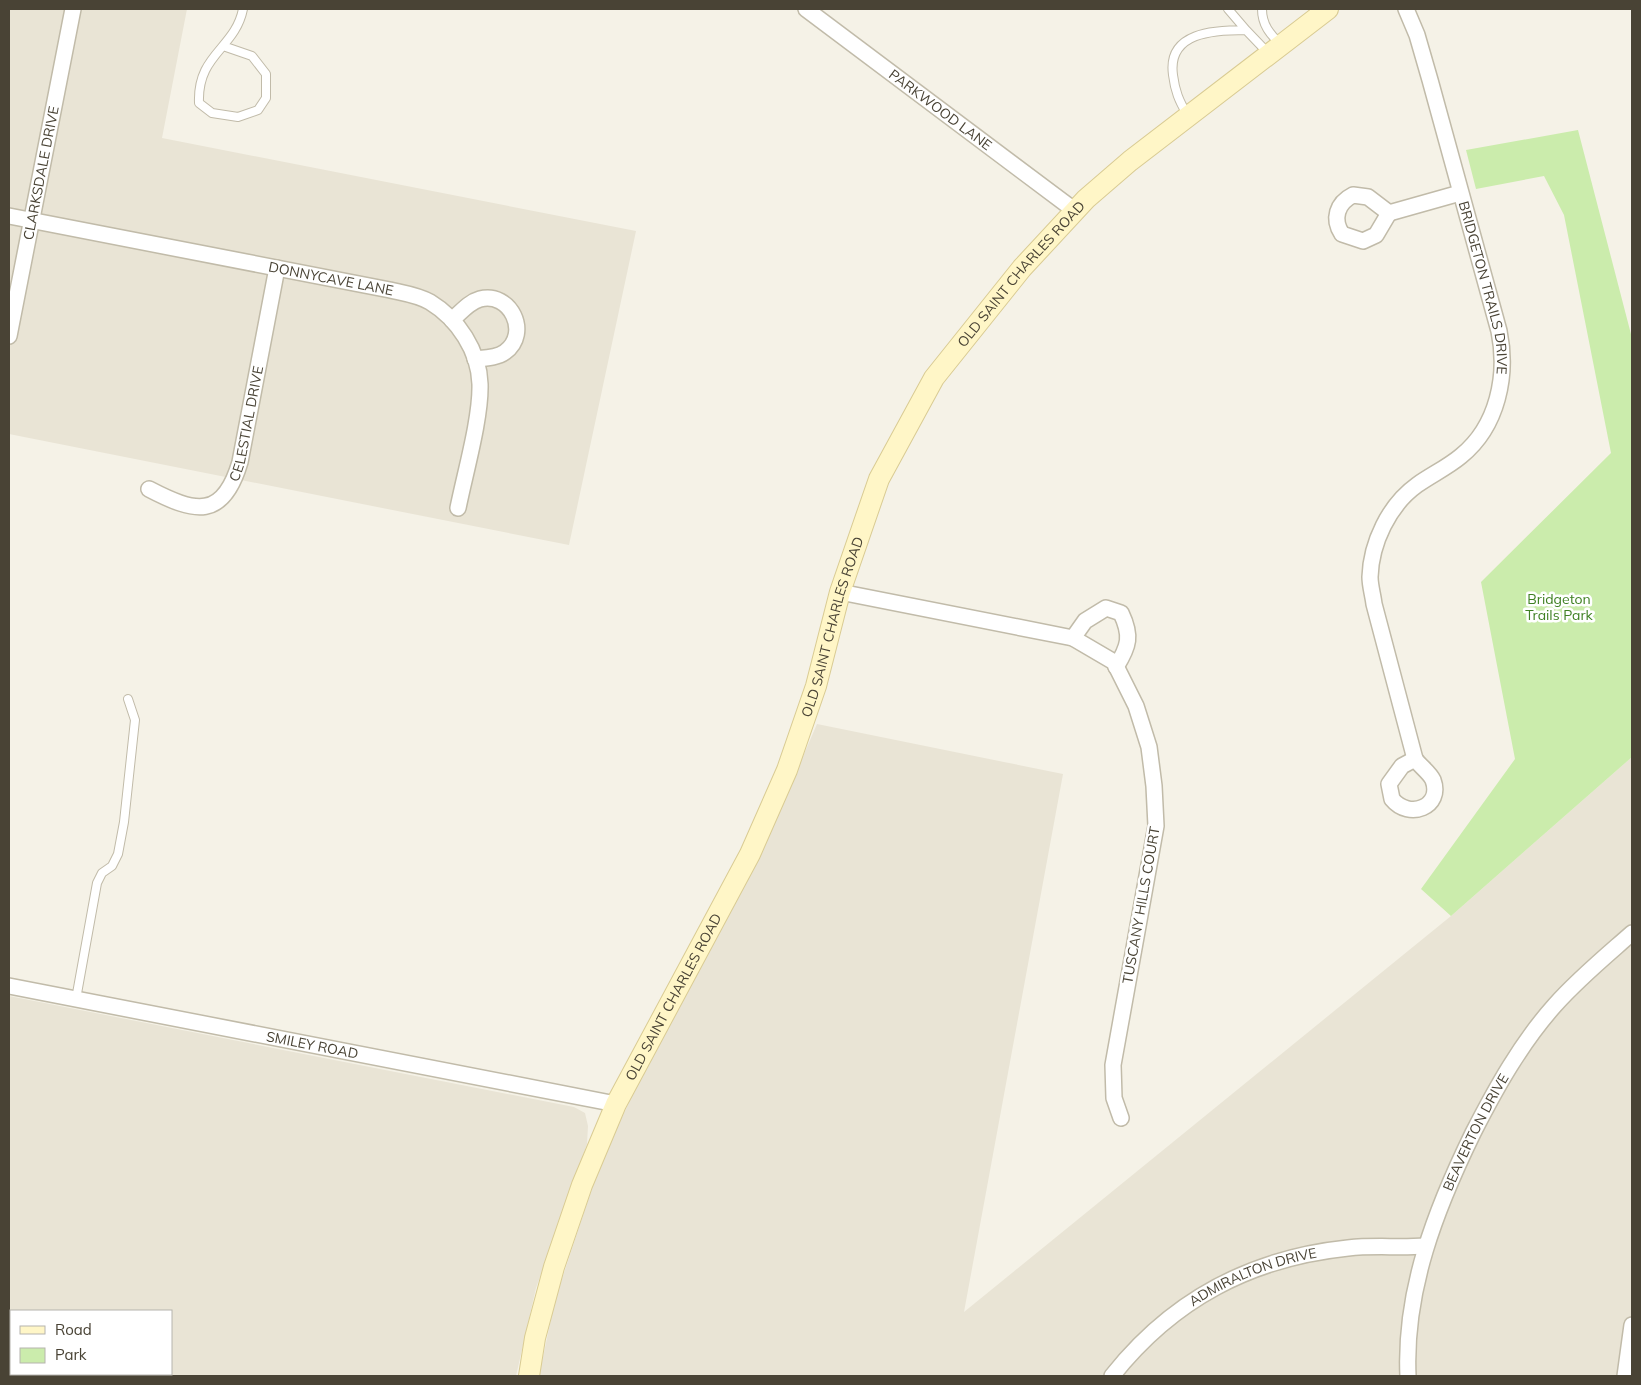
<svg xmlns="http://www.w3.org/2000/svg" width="1641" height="1385" font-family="Mulish,sans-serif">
	<rect width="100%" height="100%" fill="#f5f2e7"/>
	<path fill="#e9e4d5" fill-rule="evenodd" d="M9 9H187L162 138 636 231 569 545 9 434Z
		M817 724 1063 774 964 1312 1451 916 1632 757V1376H539L555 1300 601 1161 649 1061 762 851Z
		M9 996 574 1107 585 1113 588 1126 587 1144 536 1288 516 1376H9ZM11 1311H171V1374H11Z"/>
	<path fill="#cbecac" d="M1578 130 1632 338V757L1451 916 1421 889 1515 759 1481 582 1611 453 1564 215 1544 176 1476 189 1466 150Z"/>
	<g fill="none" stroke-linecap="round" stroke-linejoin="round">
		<g stroke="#c1bba9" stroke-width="10">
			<path id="lane" d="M1228 9 1246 30
				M1262 9C1262 25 1270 34 1281 45
				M223 46 252 56 266 74V98L258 110 238 117 212 113 199 103C197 54 235 49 243 9
				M1187 114C1179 101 1175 91 1173 75 1167 32 1214 30 1246 30L1269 54
				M76 999 97 883 102 873 112 866 118 854 124 822 135 720 128 699"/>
		</g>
		<g stroke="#c1bba9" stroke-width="18">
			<g id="street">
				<path id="s1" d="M806 9 1074 210"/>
				<path id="s2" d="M1406 9 1417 35 1430 80 1499 331C1508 375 1498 426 1461 456 1448 467 1431 475 1417 485 1389 505 1371 543 1370 577 1370 586 1373 595 1374 604L1415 759"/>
				<path d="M1353 195 1368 197 1389 213 1376 235 1363 241 1342 234C1332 219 1337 203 1353 195Z"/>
				<path d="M1389 213 1460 193"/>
				<path id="s3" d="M9 216 390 290C403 293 418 295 430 302 458 319 479 351 480 384 481 418 465 473 458 508"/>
				<path d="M452 320C461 312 469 302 480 299 510 291 531 333 505 352 497 358 485 358 475 359"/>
				<path id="s4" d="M9 336 73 9"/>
				<path id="s5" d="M149 489C195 513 223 520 240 462L277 268"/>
				<path d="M840 592 1073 638 1114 662 1136 706 1149 747 1154 786 1156 826 1113 1065 1114 1098 1121 1118"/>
				<path d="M1073 638 1085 621 1106 608 1121 613C1132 636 1129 646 1116 667"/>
				<path d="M1415 759C1420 766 1430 773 1433 780 1443 807 1409 820 1392 799L1389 784 1402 766Z"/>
				<path id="s6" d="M9 986 616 1104"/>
				<path id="s7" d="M1112 1376C1173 1299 1251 1258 1348 1248 1374 1245 1399 1248 1425 1246"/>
				<path id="s8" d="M1408 1376C1404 1290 1436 1209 1473 1133 1496 1088 1521 1043 1555 1005 1578 979 1606 956 1632 933"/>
				<path d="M1625 1376 1632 1325"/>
			</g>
		</g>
		<g stroke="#d9cb93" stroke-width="22">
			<g id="secondary">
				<path id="s9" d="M529 1376 535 1338 554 1267 582 1185 616 1104 750 854 787 770 816 686 840 592 879 479 934 378 1022 268 1086 199 1130 161 1328 9"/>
			</g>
		</g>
		<use href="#lane" stroke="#fff" stroke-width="8"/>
		<use href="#street" stroke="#fff" stroke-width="15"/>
		<use href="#secondary" stroke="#fff6c7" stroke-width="20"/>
	</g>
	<g text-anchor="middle" stroke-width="5" stroke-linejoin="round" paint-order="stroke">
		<g font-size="14" fill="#494335" stroke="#fff">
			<text dy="5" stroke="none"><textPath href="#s1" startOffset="168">PARKWOOD LANE</textPath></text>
			<text dy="5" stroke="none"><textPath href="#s4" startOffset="166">CLARKSDALE DRIVE</textPath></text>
			<text dy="5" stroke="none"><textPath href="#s9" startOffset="1218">OLD SAINT CHARLES ROAD</textPath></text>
			<text dy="5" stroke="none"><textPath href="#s3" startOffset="328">DONNYCAVE LANE</textPath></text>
			<text dy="5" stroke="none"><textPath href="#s2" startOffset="290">BRIDGETON TRAILS DRIVE</textPath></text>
			<text dy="5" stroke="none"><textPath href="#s5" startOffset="158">CELESTIAL DRIVE</textPath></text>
			<text dy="5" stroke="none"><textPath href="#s9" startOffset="812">OLD SAINT CHARLES ROAD</textPath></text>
			<text transform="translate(1141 905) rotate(-80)" y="5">TUSCANY HILLS COURT</text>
			<text dy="5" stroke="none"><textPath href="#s9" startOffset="408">OLD SAINT CHARLES ROAD</textPath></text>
			<text dy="5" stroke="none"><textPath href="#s6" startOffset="309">SMILEY ROAD</textPath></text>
			<text dy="5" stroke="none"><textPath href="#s8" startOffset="256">BEAVERTON DRIVE</textPath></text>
			<text dy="5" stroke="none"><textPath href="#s7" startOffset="176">ADMIRALTON DRIVE</textPath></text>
		</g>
		<g font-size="14" fill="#3f8023" stroke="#fff">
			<text x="1559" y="604">Bridgeton<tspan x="1559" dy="16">Trails Park</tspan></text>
		</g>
	</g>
	<rect width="1641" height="1385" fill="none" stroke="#494335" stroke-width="20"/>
	<rect x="10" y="1310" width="162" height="65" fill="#ffffff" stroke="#b6b4ae"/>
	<rect x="20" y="1326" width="25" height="8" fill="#fff6c7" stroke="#b6b4ae"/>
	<text x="55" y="1335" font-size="15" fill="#494335">Road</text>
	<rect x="20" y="1348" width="25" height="15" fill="#cbecac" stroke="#b6b4ae"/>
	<text x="55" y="1360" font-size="15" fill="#494335">Park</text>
</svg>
